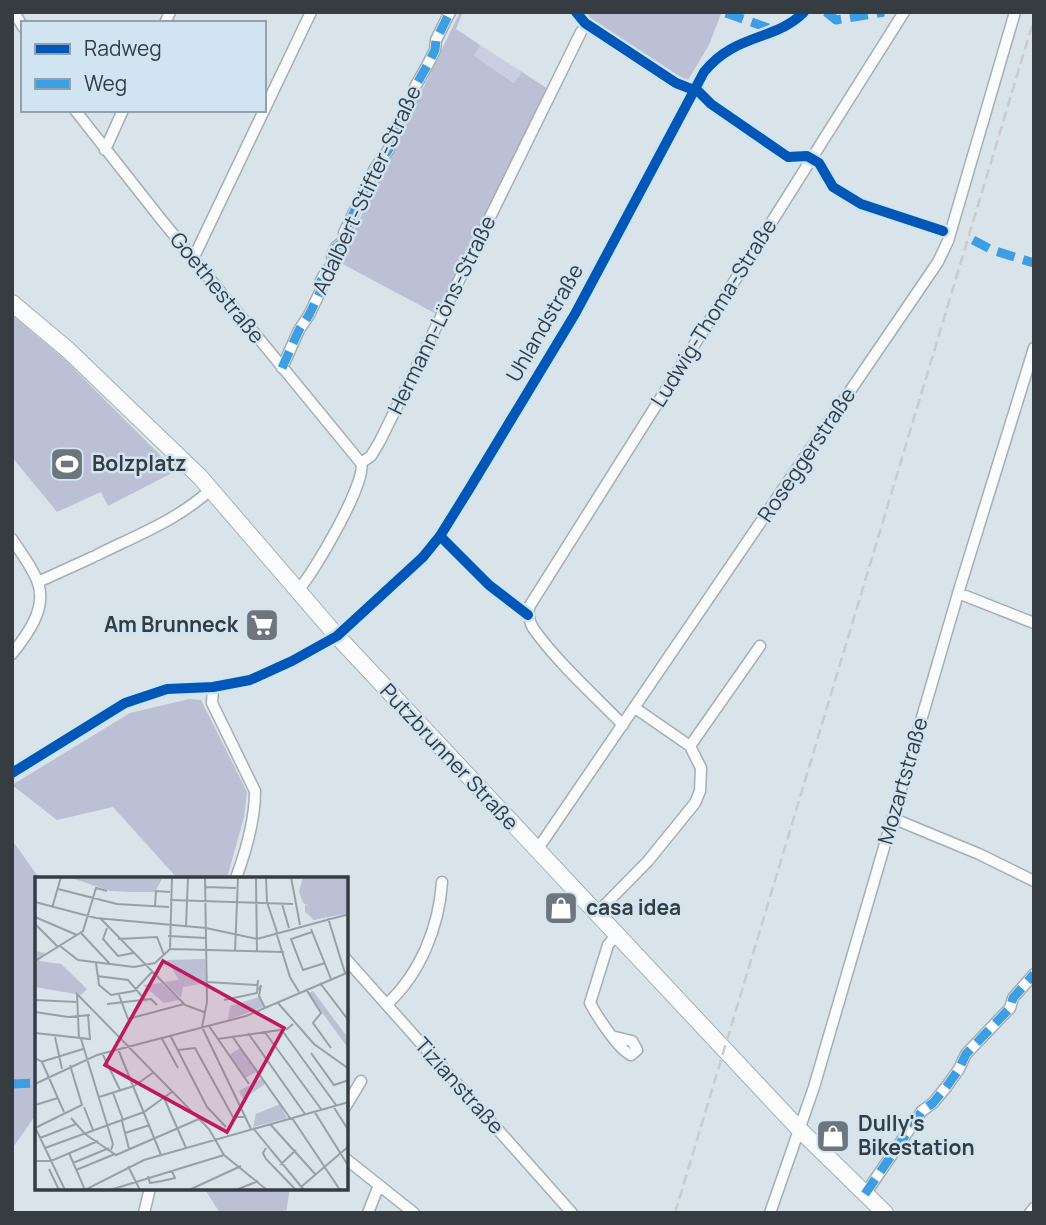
<svg xmlns="http://www.w3.org/2000/svg" width="1046" height="1225" font-family="Manrope,sans-serif">
	<rect width="100%" height="100%" fill="#d9e3ea"/>
	<path fill="#c9cee1" d="M480 45 522 72 515 83 473 56Z"/>
	<path fill="#bcc0d4" d="M460 12H463L456 29 480 45 474 56 514 83 522 72 548 89 440 316 339 262Z
		M575 12H717L721 14 709 45 688 80 677 81Z
		M12 315 64 359 176 471 108 506 101 492 57 512 12 457Z
		M189 699 201 700 247 792 244 817 227 878H177L113 807 57 820 12 785 130 713Z
		M12 840 39 878H37V1113L12 1149Z
		M204 1188H290L286 1213H220Z"/>
	<g fill="none" stroke-linecap="round" stroke-linejoin="round">
		<g stroke="#a6aeb4" stroke-width="13">
			<path id="street" d="M14 12 23 27
				M165 23 170 12
				M75 110 160 218 361 463
				M105 150 123 110
				M193 259 311 12
				M282 368 299 330 309 315 321 290 320 283 324 275 333 263 332 255 336 247 345 240 344 233 374 170 389 149 391 135 414 96 415 87 428 64 435 50 436 40 450 12
				M361 463 371 456 380 441 581 32
				M12 539C21 553 33 568 38 583 47 609 27 635 12 654
				M97 555C135 536 180 519 211 489
				M38 582 93 557
				M298 590C313 575 368 480 361 463
				M958 593 1034 623
				M213 687 212 703 255 791C255 820 246 851 236 878
				M623 725C595 696 556 661 533 628 529 621 528 615 529 607L904 12
				M690 746 760 646
				M12 773 125 703 167 689 213 687 250 680 292 661 337 636 423 557 440 536 468 491 575 314 704 72C735 33 776 41 804 12
				M892 818 979 854 1034 881
				M537 850 938 262 948 241 1015 12
				M596 914 648 861 695 803 700 791 701 768 690 746 635 708
				M346 959 572 1213
				M387 1004C420 974 439 927 442 882
				M615 1037 632 1041 637 1050 631 1055C618 1049 597 1016 590 1003L608 945 616 935
				M346 1106 361 1081
				M346 1159 414 1213
				M865 1194 922 1111 933 1103 947 1086 959 1069 966 1054 1010 1008 1013 998 1034 974
				M144 1213 150 1188
				M368 1213 379 1185
				M770 1213 814 1087 960 587 1034 348
				M1030 1213 1034 1208"/>
		</g>
		<g stroke="#a6aeb4" stroke-width="18">
			<path id="secondary" d="M12 303 68 350 200 477 337 636 800 1130 885 1213"/>
		</g>
		<use href="#street" stroke="#f9fbfc" stroke-width="10"/>
		<use href="#secondary" stroke="#f9fbfc" stroke-width="16"/>
		<path stroke="#c9cbcd" stroke-width="2.5" stroke-dasharray="10 5" stroke-linecap="butt" d="M675 1213 1034 19"/>
		<path stroke="#3e9ee3" stroke-width="9" stroke-dasharray="18 9" stroke-linecap="butt" d="M826 12 836 20 884 12
			M726 13 774 30
			M973 240 992 250 1034 263
			M282 368 299 330 309 315 321 290 320 283 324 275 333 263 332 255 336 247 345 240 344 233 374 170 389 149 391 135 414 96 415 87 428 64 435 50 436 40 450 12
			M12 1084 37 1083
			M865 1194 922 1111 933 1103 947 1086 959 1069 966 1054 1010 1008 1013 998 1034 974"/>
		<g stroke="#d1e4f2" stroke-width="15">
			<path id="cycleway" d="M576 12 585 23 676 83 699 92 711 104 788 157 807 156 819 163 833 187 861 204 943 231
				M440 536 489 585 528 615
				M12 773 125 703 167 689 213 687 250 680 292 661 337 636 423 557 440 536 468 491 575 314 704 72C735 33 776 41 804 12"/>
		</g>
		<use href="#cycleway" stroke="#0057b8" stroke-width="10"/>
	</g>
	<defs>
		<g id="stadium-square" transform="scale(1.75)"><rect x="-9" y="-9" width="18" height="18" rx="4" fill="#6e767d" stroke="#d1e4f2"/><path d="M0-5a6.5 5 0 1 0 0 10a6.5 5 0 1 0 0-10ZM-3.5-1.8h7v3.6h-7Z" fill="#fff"/></g>
		<g id="supermarket-square" transform="scale(1.75)"><rect x="-9" y="-9" width="18" height="18" rx="4" fill="#6e767d" stroke="#d1e4f2"/><path d="M-6-5.5h2.5l.6 2H6L4.5 2H-2.5L-4.4-4H-6ZM-1.5 3.2a1.3 1.3 0 1 0 .1 0ZM3 3.2a1.3 1.3 0 1 0 .1 0Z" fill="#fff"/></g>
		<g id="shop-square" transform="scale(1.75)"><rect x="-9" y="-9" width="18" height="18" rx="4" fill="#6e767d" stroke="#d1e4f2"/><path d="M-5-2.5h2.3a2.7 3.5 0 0 1 5.4 0H5L5.5 6h-11ZM-1.5-2.5h3a1.5 2.3 0 0 0-3 0Z" fill="#fff"/></g>
	</defs>
	<g fill-rule="evenodd">
		<use href="#stadium-square" x="67" y="464"/>
		<use href="#supermarket-square" x="262" y="625"/>
		<use href="#shop-square" x="561" y="908"/>
		<use href="#shop-square" x="833" y="1136"/>
	</g>
	<g text-anchor="middle" stroke-width="5" stroke-linejoin="round" paint-order="stroke">
		<g font-size="21" fill="#353c42" stroke="#d1e4f2">
			<text transform="translate(367 190) rotate(-65)" y="7">Adalbert-Stifter-Straße</text>
			<text transform="translate(217 288) rotate(51)" y="7">Goethestraße</text>
			<text transform="translate(714 313) rotate(-58)" y="7">Ludwig-Thoma-Straße</text>
			<text transform="translate(442 315) rotate(-64)" y="7">Hermann-Löns-Straße</text>
			<text transform="translate(545 323) rotate(-60)" y="7">Uhlandstraße</text>
			<text transform="translate(807 455) rotate(-56)" y="7">Roseggerstraße</text>
			<text transform="translate(449 757) rotate(47)" y="7">Putzbrunner Straße</text>
			<text transform="translate(903 781) rotate(-74)" y="7">Mozartstraße</text>
			<text transform="translate(459 1086) rotate(48)" y="7">Tizianstraße</text>
		</g>
		<g font-size="21" font-weight="bold" fill="#353c42" stroke="#d1e4f2" text-anchor="start">
			<text x="92" y="471">Bolzplatz</text>
			<text x="238" y="632" text-anchor="end">Am Brunneck</text>
			<text x="586" y="915">casa idea</text>
			<text x="858" y="1131">Dully's<tspan x="858" dy="24">Bikestation</tspan></text>
		</g>
	</g>
	<g transform="translate(35 877)">
		<rect width="313" height="313" fill="#d9e3ea"/>
		<path d="M34 0H128L120 15H96L75 14ZM268 0H313V36L279 43 270 35V28L275 29 268 26 264 15ZM0 74 10 76 4 84 26 87 52 112 46 118 0 110ZM170 82 171 106 148 110 146 121 129 105 144 103 132 83ZM126 106 144 123 129 126 108 108ZM278 114 313 161V171L273 116ZM224 120 228 130 193 143 195 129ZM205 171 230 207 208 222 204 214 226 202 221 195 210 201 194 178ZM245 227 252 241 218 250 221 237Z" fill="#bcc0d4"/>
		<path fill="none" stroke="#97a0a7" stroke-width="2" d="M170 0 172 125 167 150 216 252M231 0 232 25 242 55M256 0 265 48M221 2 222 75M170 10 201 11M23 12 82 27 134 30M135 23 258 27M0 25 61 41 171 51 222 62 314 37M247 27 254 51M120 29 121 14 135 15M17 31 26 0M0 40 42 58M65 41 150 128 169 135M293 41 310 96M0 47 23 70M151 49 153 0M72 51 68 62 83 79 98 76M276 52 296 102M241 55 255 100 264 115M277 55 256 62 268 93 290 86M46 56 75 87M133 59 171 61M83 62 122 60 129 78M25 69 43 83 99 90 120 86 135 72 137 0M135 72 249 75M200 75 203 0M0 84 48 54 61 11 72 14M61 86 64 108 76 118 99 114 117 95M62 99 93 103 111 124M172 105 223 108M285 106 314 144M271 112 286 136 278 146 296 171M224 113 226 108 224 119 230 131M84 118 93 142 149 127M0 123 41 125M189 123 222 116 223 103M243 126 279 167 314 192M72 127 116 122 122 128M0 135 33 140 55 138M174 149 214 207M246 152 301 228M229 154 286 232M0 156 55 162 53 138M213 156 270 237M135 158 172 230 191 250M197 159 255 241M20 160 27 192M126 160 143 191M44 162 42 117 174 252 189 278 232 313M46 162 78 267 76 273M183 162 252 152 258 147M83 172 126 278M143 173 160 171 198 240H209M67 176 85 213M276 176 299 208 314 203M0 181 7 185 29 235M6 185 48 172M0 207 62 178 211 139 314 95M78 216 88 243M64 220 99 209 119 195M129 221 151 271M0 228 23 221M298 229 314 254M49 230 58 253M279 234 314 290M36 241 50 257 81 278 164 242M257 241 305 313M87 244 94 272M235 247 281 298M0 250 30 313M0 251 47 228 35 188M218 251 269 313M90 256 115 248M5 261 41 247M10 271 109 235 138 214M231 271 228 276 231 282 261 313M34 276 50 313 109 283 314 225M0 284H16L63 264M38 286 74 271M245 288 261 273M93 289 105 313M14 292 24 313M41 293 80 277M113 299 115 306 127 304 140 301 137 294M266 310 314 269M75 313 189 278M154 313 206 289M201 313 223 304"/>
		<path fill="#c2185b" fill-opacity="0.15" stroke="#c2185b" stroke-width="3.5" d="M128 84 249 151 192 255 70 188Z"/>
		<rect width="313" height="313" fill="none" stroke="#353c42" stroke-width="3.5"/>
	</g>
	<rect width="1046" height="1225" fill="none" stroke="#353c42" stroke-width="28"/>
	<rect x="21" y="21" width="245" height="91" fill="#d1e4f2" stroke="#93a1ac" stroke-width="2"/>
	<rect x="35" y="44" width="35" height="10" fill="#0057b8" stroke="#93a1ac" stroke-width="2"/>
	<text x="84" y="56" font-size="21" fill="#353c42">Radweg</text>
	<rect x="35" y="79" width="35" height="10" fill="#3e9ee3" stroke="#93a1ac" stroke-width="2"/>
	<text x="84" y="91" font-size="21" fill="#353c42">Weg</text>
</svg>
